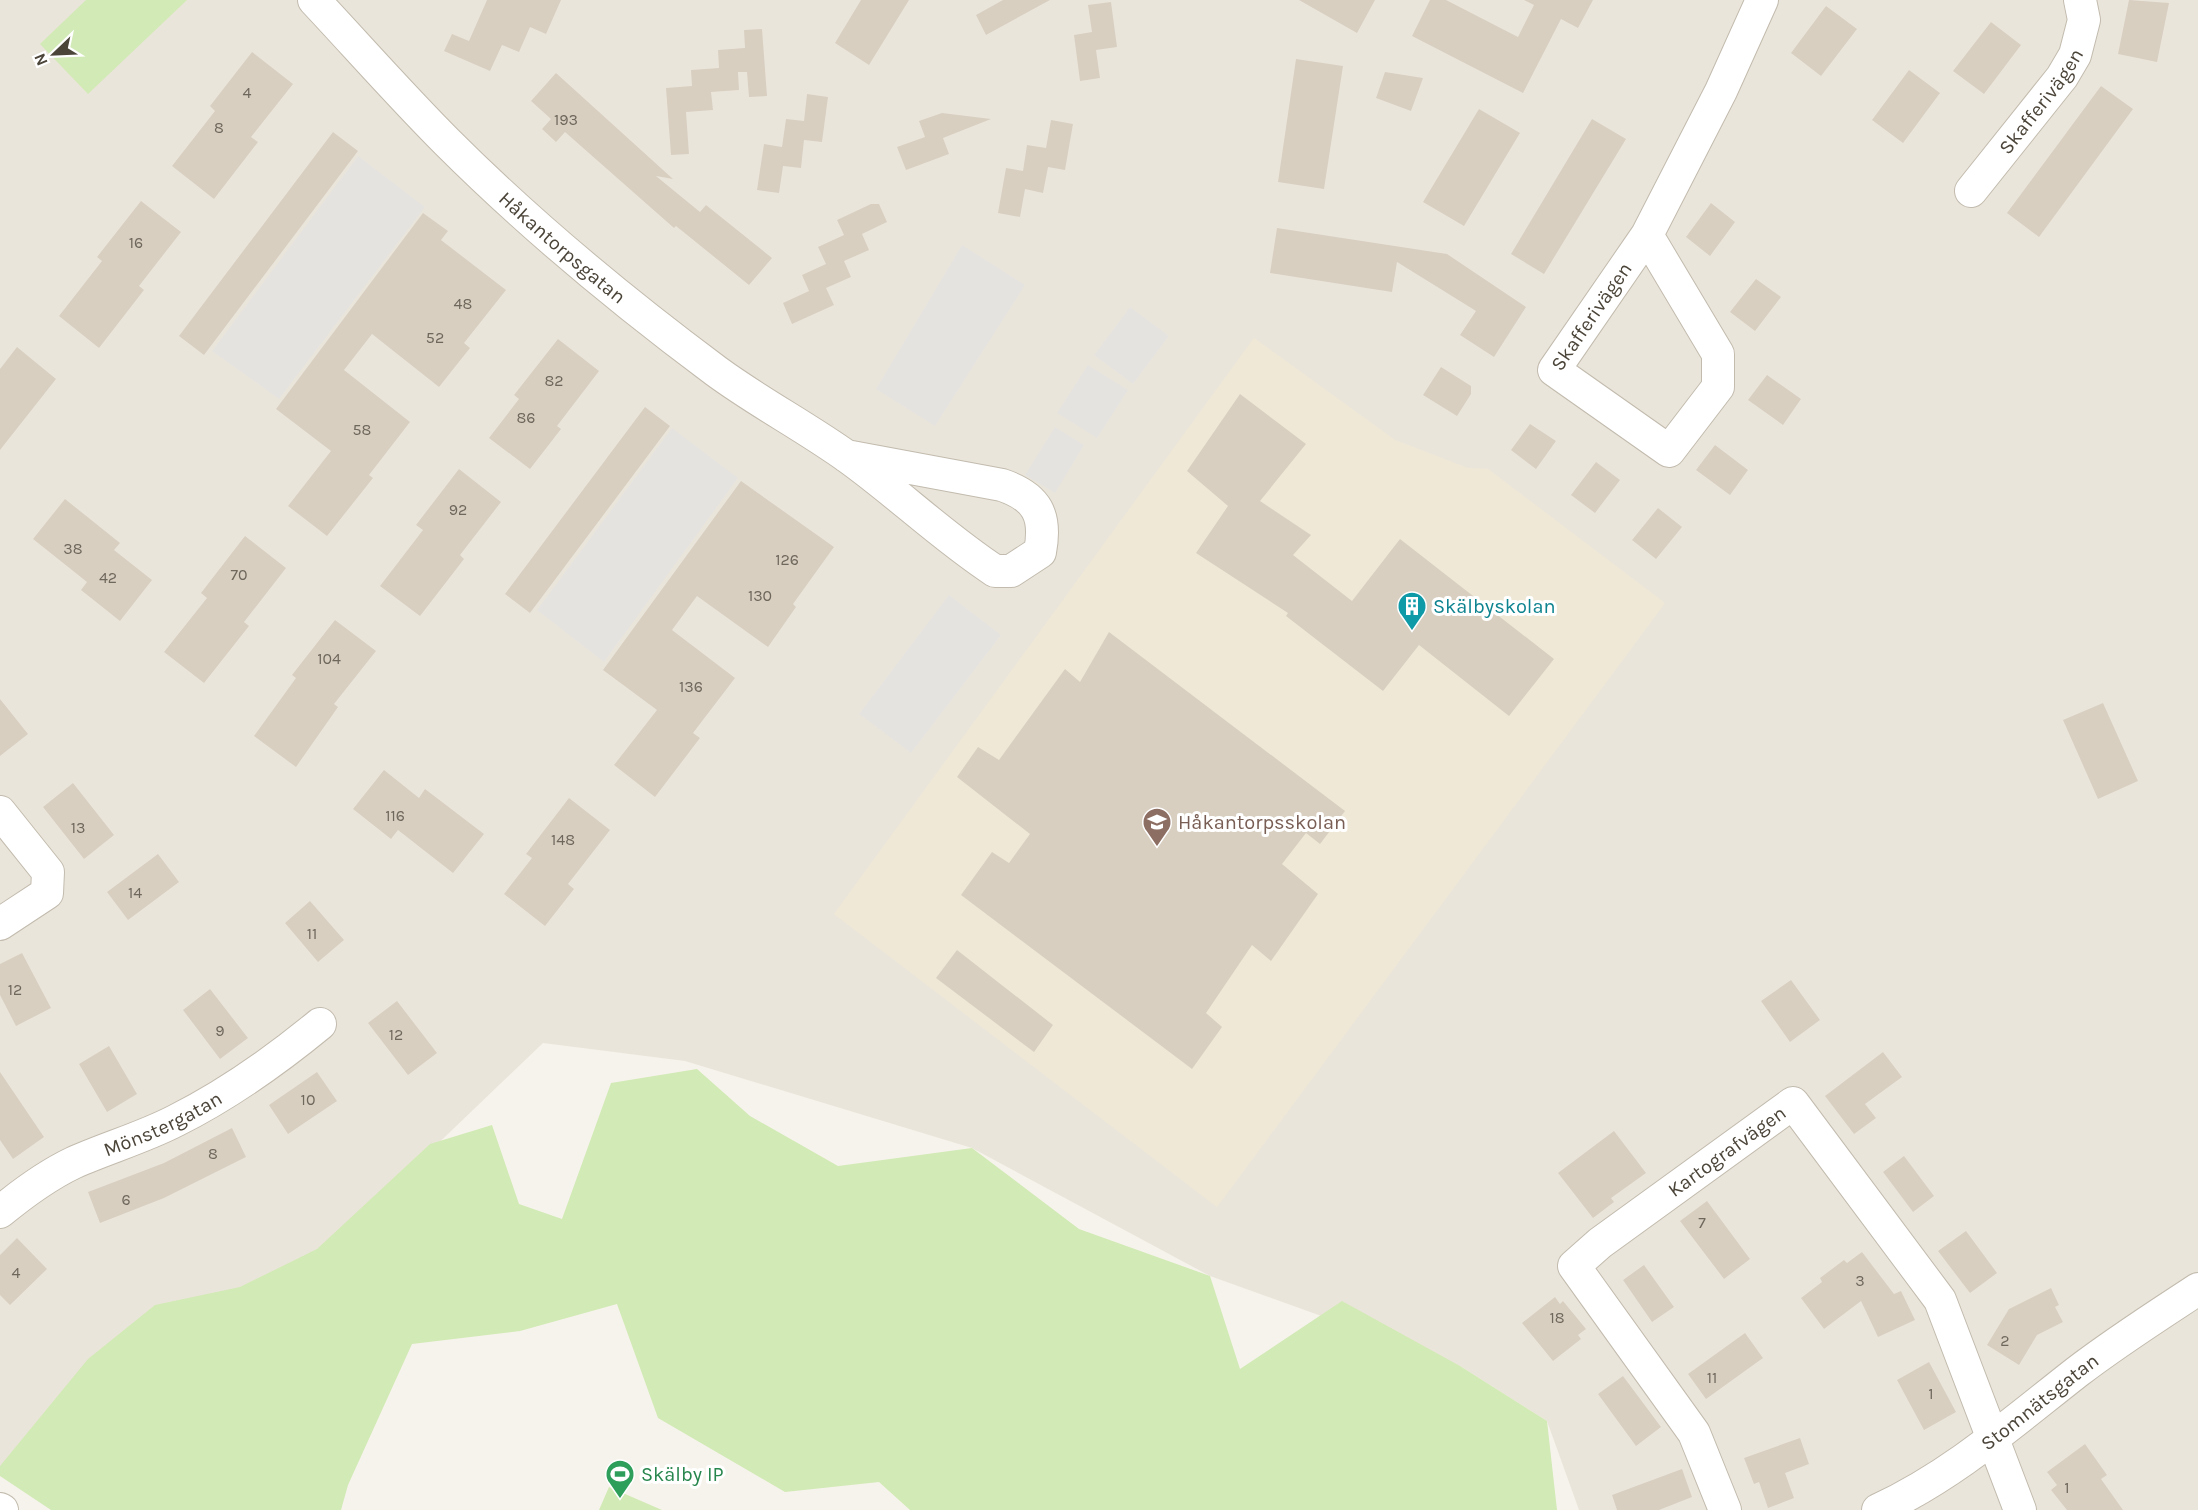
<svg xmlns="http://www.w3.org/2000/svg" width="2198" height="1510" font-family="Karla,sans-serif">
	<rect width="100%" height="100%" fill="#f6f3ec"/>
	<path fill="#eae5da" d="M0 0H2198V1510H1579L1547 1421 1460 1366 1210 1276 972 1148 685 1061 543 1043 353 1225 0 1476Z"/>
	<path fill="#efe8d6" d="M1254 338 1395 440 1468 468 1488 469 1665 603 1217 1207 834 914Z"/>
	<path fill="#d2eab5" d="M86 0H187L88 94 40 44Z
		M697 1069 750 1116 838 1166 972 1148 1079 1229 1210 1276 1240 1369 1342 1301 1460 1366 1547 1421 1557 1510H910L879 1482 785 1492 658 1418 617 1304 520 1331 412 1344 348 1485 341 1510H51L0 1476V1466L88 1359 155 1305 240 1287 317 1249 430 1144 492 1125 519 1204 562 1219 611 1083Z
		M609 1487 662 1510H599Z"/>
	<path fill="#e5e3e0" d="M358 156 425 207 279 399 212 351Z
		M962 245 1025 285 935 426 876 389Z
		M1130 307 1169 336 1133 384 1094 355Z
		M1088 365 1128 390 1097 438 1057 413Z
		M1055 427 1084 445 1055 493 1025 475Z
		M672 428 738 478 604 662 537 610Z
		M949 595 1001 635 911 753 859 714Z"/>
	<path fill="#d8cfc1" d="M487 0H561L546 34 530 27 519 52 502 45 490 71 444 51 452 34 469 41Z
		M861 0H909L869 65 835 43Z
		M1003 0H1050L986 35 976 15Z
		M1299 0H1375L1357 33Z
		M1430 0H1446L1518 37 1534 5 1524 0H1593L1578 28 1561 19 1523 93 1412 36Z
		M2129 0 2169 3 2157 62 2118 54Z
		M1111 2 1117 47 1096 50 1100 78 1080 81 1074 35 1092 32 1088 5Z
		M1826 6 1857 29 1821 76 1791 53Z
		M1991 22 2021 45 1984 94 1953 71Z
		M762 29 767 96 749 97 747 72H738L739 90 711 92 713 110 686 112 689 154 671 155 666 88 692 86 691 70 719 68 718 50 745 48 744 30Z
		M252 52 293 84 251 137 258 142 214 199 172 166 215 111 210 106Z
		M1296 59 1343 66 1324 189 1278 182Z
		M1909 70 1940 93 1903 143 1872 120Z
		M1385 72 1423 78 1411 111 1376 98Z
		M556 73 673 179 656 176 700 212 706 205 772 258 749 285 676 226 674 228 565 132 556 142 542 129 551 119 531 101Z
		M2101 86 2133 109 2039 237 2007 213Z
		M807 94 828 97 822 142 804 140 801 168 783 166 779 193 757 190 764 144 782 147 786 119 804 121Z
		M1479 109 1520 133 1464 226 1423 202Z
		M942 113 991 119 943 138 949 154 906 170 897 147 925 137 919 121Z
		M1592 119 1626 139 1544 274 1511 254Z
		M1051 120 1073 124 1065 170 1048 167 1043 193 1025 189 1020 217 998 213 1006 168 1023 171 1027 145 1046 148Z
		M333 132 358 151 204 355 179 336Z
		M141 201 181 232 139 286 144 290 99 348 59 316 102 261 97 257Z
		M1711 203 1735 222 1710 256 1686 237Z
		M871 204H879L887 222 862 234 869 250 844 261 851 277 826 288 834 305 792 324 783 303 809 291 802 275 826 264 818 247 844 235 837 220Z
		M423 213 448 231 441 240 506 290 464 343 470 348 439 387 372 334 344 370 410 422 369 475 373 478 327 536 288 506 331 451 276 409Z
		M1277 228 1447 254 1526 307 1494 357 1460 335 1476 311 1397 262 1392 292 1270 273Z
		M1756 279 1781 297 1755 331 1730 312Z
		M558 339 599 371 557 426 561 429 530 469 489 438 519 399 514 395Z
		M17 347 56 379 0 450V369Z
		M1441 367 1471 386V394L1457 416 1423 395Z
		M1767 375 1801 399 1783 425 1748 400Z
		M1240 394 1306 444 1260 501 1311 535 1293 555 1352 601 1400 539 1554 659 1509 716 1419 645 1383 691 1286 616 1288 613 1196 553 1228 506 1187 471Z
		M645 407 670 426 530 613 505 594Z
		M1530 424 1556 441 1536 469 1511 450Z
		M1715 445 1748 470 1730 495 1696 470Z
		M1596 462 1620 480 1595 513 1571 495Z
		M459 469 501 502 460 555 464 559 420 616 380 586 423 530 416 525Z
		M741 481 834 547 793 604 796 607 768 647 697 596 672 630 735 678 693 733 700 738 655 797 614 765 657 710 603 670Z
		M65 499 120 543 114 550 152 580 120 621 81 590 87 582 33 539Z
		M1658 508 1682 527 1656 559 1632 540Z
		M245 536 286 568 244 622 249 626 204 683 164 652 207 598 201 593Z
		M335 620 376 651 334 704 338 707 296 767 254 736 296 678 292 675Z
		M1109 632 1345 811 1320 844 1306 833 1282 864 1318 894 1271 961 1252 945 1206 1013 1222 1027 1192 1069 961 895 992 852 1009 863 1030 834 957 777 978 747 999 760 1065 669 1080 682Z
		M0 699 28 734 0 756Z
		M2103 703 2138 781 2098 799 2063 720Z
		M384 770 419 798 425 789 484 834 453 873 398 830 391 839 353 809Z
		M73 783 114 835 84 859 43 807Z
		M569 798 610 830 568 884 574 889 545 926 504 894 532 858 526 854Z
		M158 854 179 882 128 920 107 892Z
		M310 901 344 940 318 962 285 923Z
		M957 950 1053 1025 1034 1052 936 978Z
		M22 953 51 1008 16 1026 0 995V964Z
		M1791 980 1820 1020 1790 1042 1761 1001Z
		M210 989 248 1038 220 1059 183 1010Z
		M397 1001 437 1053 408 1075 368 1023Z
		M109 1046 137 1094 107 1112 79 1064Z
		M1883 1052 1902 1077 1865 1104 1876 1118 1854 1134 1825 1096Z
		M0 1072 44 1137 13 1159 0 1140Z
		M317 1072 337 1101 288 1134 269 1105Z
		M232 1128 246 1157 164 1198 100 1223 88 1192 164 1163Z
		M1614 1131 1646 1173 1611 1198 1614 1202 1593 1218 1558 1173Z
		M1904 1156 1934 1196 1913 1212 1883 1172Z
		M1707 1201 1750 1259 1724 1279 1680 1221Z
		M1966 1231 1997 1273 1970 1293 1938 1251Z
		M17 1238 47 1269 10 1305 0 1295V1255Z
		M1862 1252 1894 1294 1901 1291 1915 1320 1878 1337 1861 1301 1824 1329 1801 1298 1822 1282 1820 1278 1844 1260 1847 1263Z
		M1644 1265 1674 1307 1652 1322 1623 1280Z
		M2051 1288 2059 1305 2055 1307 2063 1322 2037 1335 2019 1365 1987 1345 2009 1309Z
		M1555 1297 1560 1304 1563 1301 1586 1329 1578 1335 1581 1339 1553 1361 1522 1323Z
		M1745 1333 1763 1358 1706 1399 1688 1374Z
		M1929 1362 1956 1412 1924 1430 1897 1380Z
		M1623 1376 1661 1427 1636 1446 1598 1394Z
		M1800 1438 1809 1464 1785 1473 1794 1498 1768 1508 1759 1482 1754 1484 1744 1458Z
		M2085 1444 2107 1475 2101 1479 2123 1510H2067L2051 1490 2057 1485 2047 1472Z
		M1682 1469 1692 1497 1659 1510H1617L1612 1495Z"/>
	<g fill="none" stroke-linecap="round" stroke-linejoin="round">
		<g stroke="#c2bbae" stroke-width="34">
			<g id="minor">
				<path id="s1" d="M314 0C358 47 401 96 447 142 530 225 622 301 716 371 758 402 806 427 849 458 899 494 943 537 995 571H1011L1040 552C1047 515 1037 497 1002 485L846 456"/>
				<path id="s2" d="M1971 191 2062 77 2075 55 2084 20 2080 0"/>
				<path id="s3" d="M1647 235 1718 354V387L1669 451 1554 370 1647 235 1721 91 1762 0"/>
				<path d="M0 812 48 872 47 893 0 924"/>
				<path id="s4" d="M0 1212C23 1193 46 1176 73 1163 106 1148 142 1138 175 1121 227 1095 275 1061 320 1024"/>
				<path d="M0 1509 2 1510"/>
				<path id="s5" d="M1725 1510 1694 1433 1574 1266 1600 1243 1793 1103 1940 1300 2020 1510"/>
				<path id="s6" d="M1878 1510C1952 1476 2013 1422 2077 1372 2116 1342 2157 1316 2198 1289"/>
			</g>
		</g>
		<use href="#minor" stroke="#fff" stroke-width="32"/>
	</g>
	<defs>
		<g id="building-pin" transform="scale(1.5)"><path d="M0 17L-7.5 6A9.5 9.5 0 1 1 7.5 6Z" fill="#0f9aa8" stroke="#fff"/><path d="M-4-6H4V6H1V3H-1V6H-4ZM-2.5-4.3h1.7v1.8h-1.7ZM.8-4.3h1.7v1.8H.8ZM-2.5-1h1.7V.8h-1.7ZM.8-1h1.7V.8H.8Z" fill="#fff"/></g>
		<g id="school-pin" transform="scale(1.5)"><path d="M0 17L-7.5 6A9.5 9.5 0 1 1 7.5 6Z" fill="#8d6e63" stroke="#fff"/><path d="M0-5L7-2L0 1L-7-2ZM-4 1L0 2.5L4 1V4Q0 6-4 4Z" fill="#fff"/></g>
		<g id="stadium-pin" transform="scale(1.5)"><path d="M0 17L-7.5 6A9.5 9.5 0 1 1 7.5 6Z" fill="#2e9e5b" stroke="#fff"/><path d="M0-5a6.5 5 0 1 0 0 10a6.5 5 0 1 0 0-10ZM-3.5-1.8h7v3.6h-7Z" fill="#fff"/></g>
	</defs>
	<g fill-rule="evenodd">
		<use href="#building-pin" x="1412" y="606"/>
		<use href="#school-pin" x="1157" y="822"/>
		<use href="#stadium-pin" x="620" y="1474"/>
	</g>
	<g text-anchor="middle" stroke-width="6" stroke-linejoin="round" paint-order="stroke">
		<g font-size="16" fill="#6e675b">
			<text x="247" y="98">4</text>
			<text x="566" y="125">193</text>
			<text x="219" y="133">8</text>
			<text x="136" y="248">16</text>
			<text x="463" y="309">48</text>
			<text x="435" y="343">52</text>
			<text x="554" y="386">82</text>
			<text x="526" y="423">86</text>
			<text x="362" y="435">58</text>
			<text x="458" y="515">92</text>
			<text x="73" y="554">38</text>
			<text x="787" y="565">126</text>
			<text x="239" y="580">70</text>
			<text x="108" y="583">42</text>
			<text x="760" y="601">130</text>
			<text x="329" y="664">104</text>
			<text x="691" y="692">136</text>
			<text x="395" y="821">116</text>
			<text x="78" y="833">13</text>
			<text x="563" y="845">148</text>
			<text x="135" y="898">14</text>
			<text x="312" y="939">11</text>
			<text x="15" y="995">12</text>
			<text x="220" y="1036">9</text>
			<text x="396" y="1040">12</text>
			<text x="308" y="1105">10</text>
			<text x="213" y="1159">8</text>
			<text x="126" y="1205">6</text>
			<text x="1702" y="1228">7</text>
			<text x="16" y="1278">4</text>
			<text x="1860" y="1286">3</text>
			<text x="1557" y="1323">18</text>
			<text x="2005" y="1346">2</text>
			<text x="1712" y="1383">11</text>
			<text x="1931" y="1399">1</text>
			<text x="2067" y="1493">1</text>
		</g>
		<g font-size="20" fill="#4b4439" stroke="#fff">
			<text dy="7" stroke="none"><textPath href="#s2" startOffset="114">Skafferivägen</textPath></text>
			<text dy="7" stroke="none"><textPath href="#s1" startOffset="351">Håkantorpsgatan</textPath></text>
			<text dy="7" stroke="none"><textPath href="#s3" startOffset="458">Skafferivägen</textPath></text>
			<text dy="7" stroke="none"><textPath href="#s4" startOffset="186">Mönstergatan</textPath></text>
			<text dy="7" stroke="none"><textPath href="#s5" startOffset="480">Kartografvägen</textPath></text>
			<text dy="7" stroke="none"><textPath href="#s6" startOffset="195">Stomnätsgatan</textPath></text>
		</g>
		<g font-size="20" fill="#0d838f" stroke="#fff" text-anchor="start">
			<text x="1433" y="613">Skälbyskolan</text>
		</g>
		<g font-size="20" fill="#785e54" stroke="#fff" text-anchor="start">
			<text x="1178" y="829">Håkantorpsskolan</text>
		</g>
		<g font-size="20" fill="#27864d" stroke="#fff" text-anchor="start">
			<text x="641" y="1481">Skälby IP</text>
		</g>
	</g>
	<g transform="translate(54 54) rotate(247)" stroke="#ffffff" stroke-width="4.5" paint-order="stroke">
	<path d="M0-4.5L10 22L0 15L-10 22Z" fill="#4b4439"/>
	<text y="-9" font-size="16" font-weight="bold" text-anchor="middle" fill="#4b4439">N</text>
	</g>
</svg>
